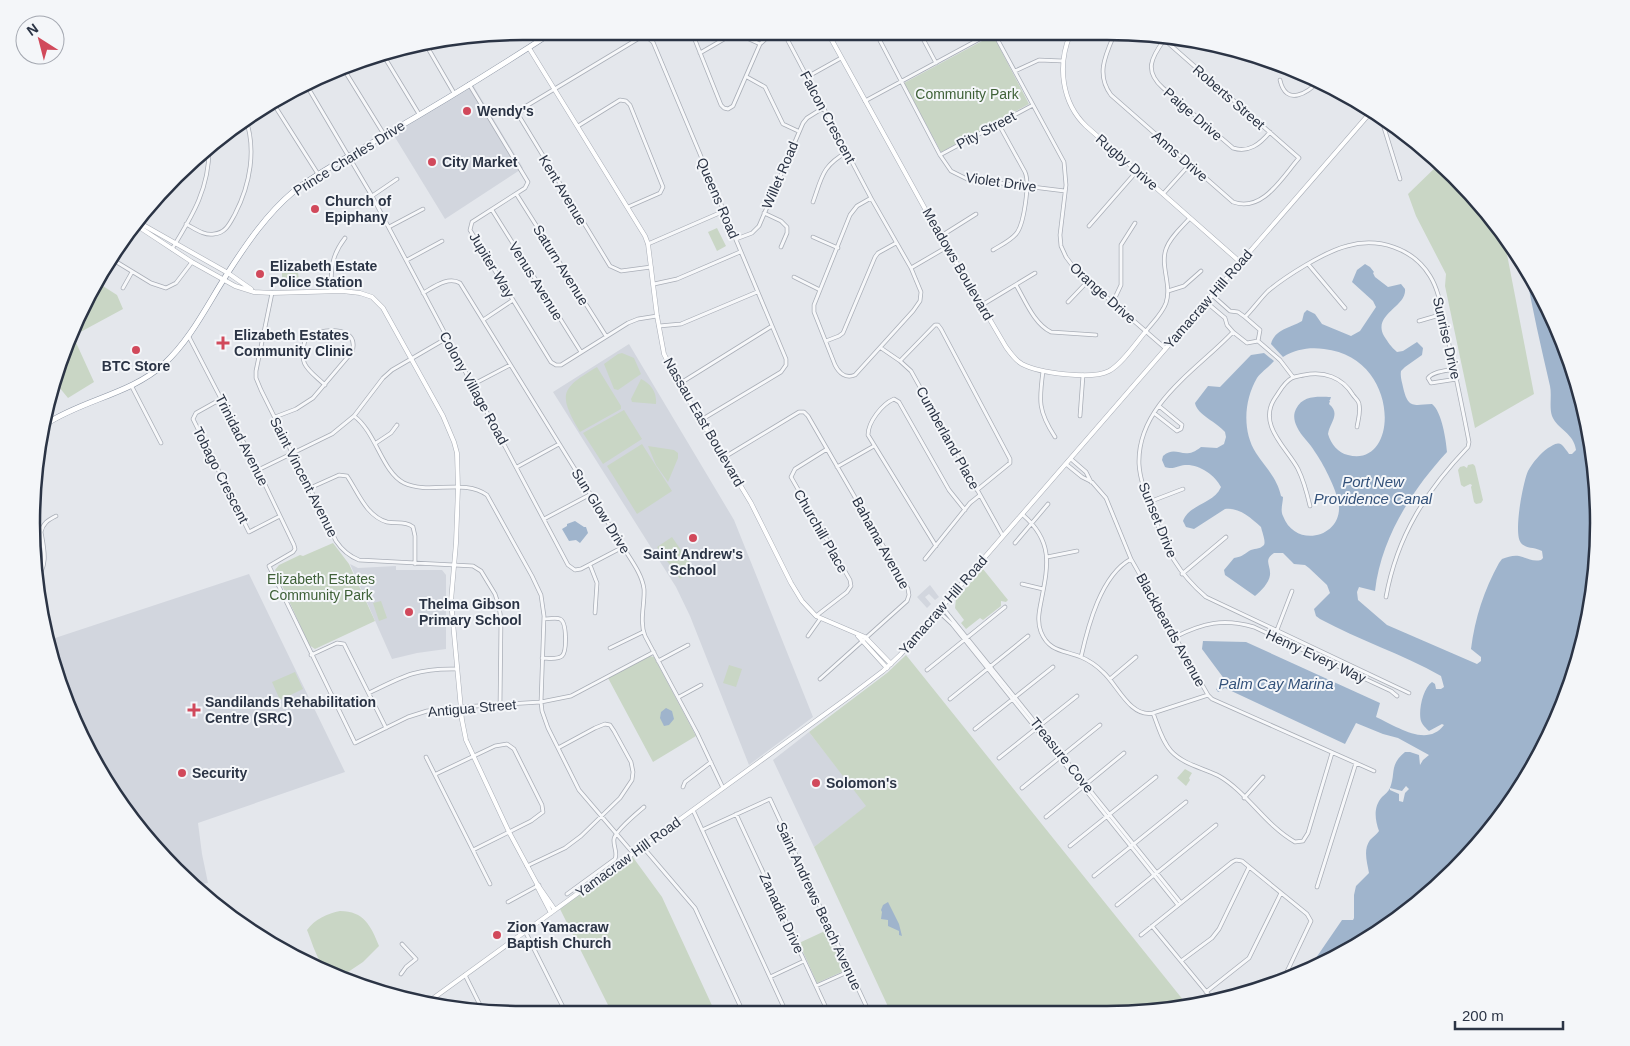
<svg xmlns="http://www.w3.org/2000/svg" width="1630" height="1046" font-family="Helvetica,sans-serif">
	<rect width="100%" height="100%" fill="#e4e7ec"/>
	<path fill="#d2d6de" d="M473 85 523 168 445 219 393 134Z
		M629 344 734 520 813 717 749 765 690 616 676 587 553 392Z
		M350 564 358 568 396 566V570H442L446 575V649L417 653 392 659Z
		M249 574 345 772 198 823 202 854 208 883 192 886 153 847 97 769 48 650 46 641Z
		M930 585 939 597 935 600 929 594 925 597 931 604 927 608 917 597Z
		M809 732 867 806 814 847 773 760Z"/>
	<path fill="#c9d6c5" d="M993 35 1029 104 941 152 904 83Z
		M1440 163 1495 222 1505 244 1534 394 1475 428 1445 286 1446 274 1416 216 1408 194Z
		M717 228 726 246 717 251 708 232Z
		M298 272 299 281 282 282V273Z
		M95 281 117 295 123 309 73 336 94 382 68 398 54 381 57 365Z
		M622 353 634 358 641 374 618 390 614 389 604 364 618 354Z
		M597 367 621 406V409L580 432C558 394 560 389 597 367Z
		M641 379C651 384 657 392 656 404L632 402 631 399Z
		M624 410 642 439 603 464 583 433Z
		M642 444 672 491 637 514 607 466Z
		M648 446 674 450 678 453V458L668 482 656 465Z
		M1473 464 1475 466 1483 500 1481 503 1476 504 1474 502 1471 487 1472 485 1470 484 1464 487 1461 485 1458 470 1460 467 1464 466 1467 468 1468 465Z
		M672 537 694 569 680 579 657 547Z
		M333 543 349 564 375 621 315 649 309 645 275 570 279 565 300 555 303 556Z
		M983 569 1008 600 1006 602 1001 601V606L983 620 980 618 966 629 961 623 964 620 955 608 956 599Z
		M381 601 387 618 379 621 373 603Z
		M906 655 1188 1006 1139 1014 891 1013 814 847 866 806 809 732 887 673Z
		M650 656 654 657 696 736 653 762 608 678Z
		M729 665 742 669 736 687 723 683Z
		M295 672 303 689 280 700 272 682Z
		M1185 769 1192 773 1189 778 1190 780 1186 786 1177 778Z
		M632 856 662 897 715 1012 611 1011 560 909Z
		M340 911C364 911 371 926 379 946L363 962 339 978C320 973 314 947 307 930 314 920 328 913 340 911Z
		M827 930 846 970 817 983 799 943Z"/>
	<path fill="#9fb4cc" d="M1365 264 1370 267 1374 272 1373 273 1375 277 1388 287 1401 284 1405 289C1407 307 1372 314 1384 336 1388 342 1391 347 1397 352L1403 351 1417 342 1423 348 1422 355 1405 367 1401 371C1400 377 1402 382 1403 387 1408 409 1413 405 1432 404 1442 412 1446 440 1447 452 1412 490 1381 538 1375 591L1359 587 1357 592 1358 600 1387 625 1477 664 1481 661V657L1471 649C1475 618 1484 590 1499 563L1502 559C1508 557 1513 555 1519 556 1527 558 1532 562 1541 560L1543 558 1542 551C1535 547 1526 549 1521 543 1513 534 1523 482 1528 471 1533 462 1540 454 1548 448 1552 446 1557 441 1562 445 1564 447 1567 451 1569 454H1572L1576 450C1574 433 1557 429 1552 416 1549 407 1552 395 1550 386 1541 347 1532 308 1525 268L1548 305 1582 395 1598 491 1595 587 1573 681 1533 769 1477 847 1407 913 1325 964 1307 971 1342 920H1353L1354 918V895L1356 886 1369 873C1367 862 1363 850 1370 840 1373 837 1377 834 1379 831 1375 820 1373 807 1382 797 1385 794 1388 792 1390 788 1396 773 1389 765 1405 752H1410L1419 755 1420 765 1423 760 1429 755 1398 738 1383 734 1356 723 1345 744 1225 688 1218 692 1216 689 1221 687 1225 680 1202 649 1203 641 1246 642 1380 703 1376 717C1396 726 1427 748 1444 725L1442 724 1429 731C1426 728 1423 726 1421 721 1418 711 1423 688 1432 682L1435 684 1436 689H1441L1444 687 1441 676C1402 654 1359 640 1320 619L1316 616 1314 609 1330 593 1327 585 1309 568 1305 565 1294 564 1283 553H1274C1263 560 1271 565 1270 575 1269 583 1261 591 1255 596L1225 575 1224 570 1234 558C1241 557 1243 555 1249 551 1254 548 1259 550 1264 545 1266 541 1262 532 1261 527 1251 518 1239 507 1225 509L1194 529 1186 527 1183 521C1189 504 1214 504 1221 487 1215 475 1199 464 1185 465 1177 466 1173 470 1165 467L1162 460 1163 456C1177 444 1183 462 1201 447L1217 448 1224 444 1226 437 1225 432C1217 422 1197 415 1195 403L1208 386 1220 387 1251 355 1264 353 1274 361C1269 367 1261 372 1257 378 1244 400 1242 431 1256 453 1266 468 1277 478 1281 496L1283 497C1283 503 1280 510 1283 516 1296 551 1347 536 1338 500 1335 487 1323 463 1315 452 1310 443 1301 436 1297 427 1294 421 1293 415 1296 409 1303 394 1321 397 1331 397L1330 400H1329L1330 401 1329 404C1341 414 1330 422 1328 434 1331 444 1338 453 1348 455 1400 469 1401 357 1324 349 1310 347 1296 349 1283 357L1271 344C1275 329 1290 328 1302 321L1304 313 1307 310 1315 314 1322 324 1351 336 1360 331 1376 307 1373 301 1352 282 1357 270Z
		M575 521 584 527H586L588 533 580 543 576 540 569 541 562 529 567 526V524Z
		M666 708 672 711 674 719 669 725 664 726 660 718 661 712Z
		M888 902 899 924 902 936 899 935V931L888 926V920L881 919 882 912 881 910 883 905Z"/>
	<path fill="#e4e7ec" d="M1406 786 1409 789 1405 793 1403 802 1399 801V794L1390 790V788L1402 791Z"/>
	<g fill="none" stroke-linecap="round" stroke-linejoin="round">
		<g stroke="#a9aeb7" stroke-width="4.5">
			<path id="street" d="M470 35C474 42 480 39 486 35
				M693 35 721 105 724 108 728 109 733 106 760 44 770 35
				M740 35 760 44
				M785 35 871 198 911 268 921 292 920 301 913 311 855 375C846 379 839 373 835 365L814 312V305L850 215 857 206 871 198
				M877 35 940 155 951 171 967 179 1065 191
				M921 35 936 63
				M995 35 1064 162 1066 185 1060 235 1061 246 1066 257 1072 265 1088 281 1165 348
				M1114 35C1105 56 1096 75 1111 95L1233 202C1263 213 1283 176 1299 158L1159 35
				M1164 40C1151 58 1144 71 1163 88L1233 148C1249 153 1260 144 1270 132
				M425 43 454 93
				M382 53 419 114
				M700 53 731 35
				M343 68 385 136
				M1015 71 1039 60 1063 61
				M747 77 765 87 783 124 798 131
				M807 77 841 58
				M1280 80C1286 107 1308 93 1320 80
				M469 84 528 182 525 188 472 222 470 230 551 362 556 365H561L628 323 638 319 657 316
				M307 86 372 196 568 565 575 570 581 569 623 547
				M865 101 987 35
				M273 103 318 174
				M1382 121 1400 179
				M578 126 620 100 626 101 630 105 663 187 660 193 628 207
				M940 155 1033 105
				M1163 194 1190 164
				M517 195 606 336
				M372 196 397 179
				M813 202C822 177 822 166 847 152
				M492 210 581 352
				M764 213 781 221 787 227V233L781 247
				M186 224C194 228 204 236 214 234 226 233 230 223 235 214 250 185 257 149 245 117
				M139 225 154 201
				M1089 226 1137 171
				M389 227 423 209
				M941 236 976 214
				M813 237 838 248
				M736 239 752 233 759 226 803 123 807 118 823 108
				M648 244 724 211
				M172 249C193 215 210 187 209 146
				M993 250C1001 245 1010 241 1016 234 1024 225 1030 183 1025 172L998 123
				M110 258 151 283 166 288 176 283 192 262
				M407 260 442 241
				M1308 264 1345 308
				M651 267 621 271 610 266 519 116 523 108 641 37 648 38 653 42 786 359V365L781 372 701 420
				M911 268 947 247
				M794 277 820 290
				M654 284 677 279 740 252
				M1016 285C1025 300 1034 324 1051 332L1096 335
				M123 288 132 272
				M331 291C331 269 331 256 345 238
				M1168 291 1184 286 1201 271
				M272 293 256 371V378L261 390 336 541C342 550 349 556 359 560L473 566 481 571 495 594 499 606 501 620 500 705
				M423 293C434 287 448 276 460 283L623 547C631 560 642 574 644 589 645 604 639 621 645 636L697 733 723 788
				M1212 295 1230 311 1238 312 1245 317 1260 330 1258 341
				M1068 302 1088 281
				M1113 302 1121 285V245L1135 223
				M1206 302 1225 318 1227 325 1233 332 1247 343 1258 341
				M982 305 1035 273
				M1245 317C1253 309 1260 299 1268 291 1286 276 1324 252 1347 246 1378 237 1413 248 1430 276 1440 292 1442 313 1446 330 1454 368 1462 405 1469 442L1468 447C1426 491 1397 536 1386 597
				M483 320 513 300
				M1419 321 1443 314
				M659 326 681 324 757 292
				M1146 331C1153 322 1162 314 1166 303 1172 285 1160 266 1166 249 1170 237 1182 227 1190 218
				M1233 332C1197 370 1137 405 1139 464 1140 482 1148 499 1154 515 1166 550 1178 573 1206 597L1409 693
				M189 337 258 470 294 545 295 549 293 552 269 566 355 743 408 717 427 711 460 707 541 702 571 696 654 652
				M826 341 839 336 843 333 875 257 878 253 896 243
				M1258 341 1280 360 1293 377
				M881 348 900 361 911 371 1003 536
				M900 361 935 325H938L941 329 1010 459V463L977 490
				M1455 369C1446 371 1433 371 1428 378L1431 383 1457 379
				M1043 371C1039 401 1038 411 1055 437
				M679 384 772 326
				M131 385 161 443
				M472 385 510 365
				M221 399 196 413 193 419 249 532 280 516
				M1154 413 1177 431 1181 429 1182 425 1159 406
				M354 416C376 432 382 472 404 483 429 495 464 478 487 495L532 576 541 595 544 616 541 702 542 711 548 728 579 790 633 853
				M1080 416 1083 375
				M275 417 296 409 313 398 352 352C361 324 317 327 305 340 298 366 308 369 325 385
				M376 443 391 433 397 425
				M723 458 799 412H804L808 416 908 589 909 595 907 601 820 679
				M1071 459 1086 472 1091 482
				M1066 464 1082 477 1092 482 1106 498 1131 559 1208 695 1212 699 1374 771
				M517 467 559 444
				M837 467 874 446
				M258 470 332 434 354 416 383 378 392 370 447 338
				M310 488 339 475 347 476C358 492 366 516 387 522 396 524 406 521 413 527L415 536V564
				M1149 502 1183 489
				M1310 506C1307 493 1304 481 1298 469 1287 448 1257 425 1275 398 1280 391 1284 382 1292 378 1296 376 1300 376 1304 375 1324 371 1342 377 1353 395 1355 398 1359 401 1359 404 1361 412 1358 420 1357 427
				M1023 515C1054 542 1048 566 1041 602 1039 612 1037 622 1041 632 1049 652 1064 650 1081 657 1088 660 1097 666 1103 672 1117 684 1130 718 1153 713L1208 695
				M544 519 591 494
				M34 531 41 532
				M1015 543 1048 504
				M936 546 868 435C868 422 882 404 894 399L899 402 949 490 965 510
				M1047 557 1077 551
				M925 559 970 503 980 495
				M590 565 597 583 595 613
				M1182 574 1226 537
				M35 580C49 566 44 549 41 532 43 523 48 520 56 516
				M1022 584 1043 589
				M942 607 1181 903
				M938 611 952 624 1178 905
				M816 616 847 592 851 586 850 580 791 477 795 469 827 449
				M1277 630 1292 591
				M808 636 820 619
				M1175 637C1203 623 1223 618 1254 627L1391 691 1397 696
				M610 648 643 632
				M311 655 337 643 344 644 386 728
				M1081 657C1088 626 1101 575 1131 559
				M542 658C548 658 557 660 562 656 567 651 567 622 560 619 556 617 548 619 544 619
				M658 661 688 645
				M927 670 1005 607
				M1110 679 1136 657
				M369 693C403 676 417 668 457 669
				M679 697 701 685
				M950 699 1028 636
				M1153 713C1158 726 1162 741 1171 751 1184 765 1204 768 1219 776 1247 792 1265 825 1295 842L1303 841 1308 833 1332 753
				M975 729 1053 667
				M426 757 490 884
				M999 758 1077 696
				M436 774 495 746 507 744 514 749 542 805 543 812 531 821 473 850
				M683 787 685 782 711 762
				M1022 788 1100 725
				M1244 798 1263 777
				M693 810 786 1012
				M736 814 828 1012
				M1046 817 1124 753
				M702 830 770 799 869 1012
				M642 846 695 908 743 1012
				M1070 846 1156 777
				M527 866 565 848 581 836 620 798 632 780 633 772 631 762 614 731 610 725 605 724 595 728 558 748
				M1094 876 1186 802
				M1317 887 1356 763
				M567 894 615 859C618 852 613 847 614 839 615 831 637 813 644 807
				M508 902 539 885
				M1117 905 1216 825
				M1152 926 1214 1001
				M525 931 565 1011
				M1141 935 1232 862 1236 860 1242 861 1307 914 1311 921 1283 980
				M1181 961 1212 938 1219 929 1249 867
				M401 974 406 967 416 959 402 944
				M465 975 483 1011
				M770 977 804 961
				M816 986 850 971
				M1206 992 1249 958 1281 893"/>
		</g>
		<g stroke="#a9aeb7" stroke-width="5">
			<path id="secondary" d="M829 35 929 216 1006 347C1011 354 1015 360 1022 364 1039 373 1092 380 1109 371 1122 364 1136 343 1146 331
				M1070 35C1057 66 1062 103 1086 126L1240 262
				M529 48 645 236 648 244 657 316 664 354 679 384 751 503 791 583 802 601 816 616 865 637 891 664
				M134 222 142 229 192 262 235 286 254 292 272 293 342 291 360 293 372 297 383 308 443 416 454 442 457 453 458 488 456 543 451 601 462 720 466 740 509 832 537 884 555 910
				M139 225 145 226 228 273 251 289
				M858 636 887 668
				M537 886 551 913
				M428 1002 850 696 883 671 900 655 1370 113"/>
		</g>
		<g stroke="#8b94a3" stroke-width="6">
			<path id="highway" d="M46 424C82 400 131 394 164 364 192 338 208 303 229 271 247 243 267 214 293 192 319 171 351 156 380 138 437 105 493 71 548 35"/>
		</g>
		<use href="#street" stroke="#f7f8fa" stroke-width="3"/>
		<use href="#secondary" stroke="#fff" stroke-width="4"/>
		<use href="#highway" stroke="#fff" stroke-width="5"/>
	</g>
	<g fill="#d1495b" stroke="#f4f6f9" stroke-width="2">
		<circle cx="467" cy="111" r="5"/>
		<circle cx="432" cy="162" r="5"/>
		<circle cx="315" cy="209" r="5"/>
		<circle cx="260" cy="274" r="5"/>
		<path d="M220.5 335.5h5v5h5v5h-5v5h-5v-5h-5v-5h5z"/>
		<circle cx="136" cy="350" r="5"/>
		<circle cx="693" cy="538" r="5"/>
		<circle cx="409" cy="612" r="5"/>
		<path d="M191.5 702.5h5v5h5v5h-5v5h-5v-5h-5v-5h5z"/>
		<circle cx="182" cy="773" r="5"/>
		<circle cx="816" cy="783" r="5"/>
		<circle cx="497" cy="935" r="5"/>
	</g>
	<g text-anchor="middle" stroke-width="4" stroke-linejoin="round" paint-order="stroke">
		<g font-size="14" fill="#3f6138" stroke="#f4f6f9">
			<text x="967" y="99">Community Park</text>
			<text x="321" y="584">Elizabeth Estates<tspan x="321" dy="16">Community Park</tspan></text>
		</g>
		<g font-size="14" fill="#2b3445" stroke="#f4f6f9">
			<text transform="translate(1229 97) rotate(41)" y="5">Roberts Street</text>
			<text transform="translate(1193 114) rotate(41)" y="5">Paige Drive</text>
			<text transform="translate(828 117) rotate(62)" y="5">Falcon Crescent</text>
			<text transform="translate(986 130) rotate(-28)" y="5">Pity Street</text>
			<text transform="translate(1180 156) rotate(41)" y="5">Anns Drive</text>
			<text transform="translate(349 158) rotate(-32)" y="5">Prince Charles Drive</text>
			<text transform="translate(1127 162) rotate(41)" y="5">Rugby Drive</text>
			<text transform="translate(780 175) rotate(-67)" y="5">Willet Road</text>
			<text transform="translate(1001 182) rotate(8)" y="5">Violet Drive</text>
			<text transform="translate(563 190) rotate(59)" y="5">Kent Avenue</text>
			<text transform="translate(718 198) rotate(67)" y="5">Queens Road</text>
			<text transform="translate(958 264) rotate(60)" y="5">Meadows Boulevard</text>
			<text transform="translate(492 265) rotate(59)" y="5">Jupiter Way</text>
			<text transform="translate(561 265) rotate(58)" y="5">Saturn Avenue</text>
			<text transform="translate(536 281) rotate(58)" y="5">Venus Avenue</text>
			<text transform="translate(1103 293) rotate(42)" y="5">Orange Drive</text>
			<text transform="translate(1208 299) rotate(-49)" y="5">Yamacraw Hill Road</text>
			<text transform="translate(1447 338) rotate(77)" y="5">Sunrise Drive</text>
			<text transform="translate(474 388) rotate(61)" y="5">Colony Village Road</text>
			<text transform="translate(704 422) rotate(60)" y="5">Nassau East Boulevard</text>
			<text transform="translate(948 438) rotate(61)" y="5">Cumberland Place</text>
			<text transform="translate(242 440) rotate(63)" y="5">Trinidad Avenue</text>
			<text transform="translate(221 475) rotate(63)" y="5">Tobago Crescent</text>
			<text transform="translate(304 477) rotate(63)" y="5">Saint Vincent Avenue</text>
			<text transform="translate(601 511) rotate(58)" y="5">Sun Glow Drive</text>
			<text transform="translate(1158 520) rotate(68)" y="5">Sunset Drive</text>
			<text transform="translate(821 531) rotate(60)" y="5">Churchill Place</text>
			<text transform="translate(881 543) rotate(61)" y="5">Bahama Avenue</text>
			<text transform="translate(943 605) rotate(-49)" y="5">Yamacraw Hill Road</text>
			<text transform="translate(1171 630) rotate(61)" y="5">Blackbeards Avenue</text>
			<text transform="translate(1316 656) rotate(25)" y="5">Henry Every Way</text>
			<text transform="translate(472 708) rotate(-5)" y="5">Antigua Street</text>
			<text transform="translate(1062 755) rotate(51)" y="5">Treasure Cove</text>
			<text transform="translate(628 857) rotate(-36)" y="5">Yamacraw Hill Road</text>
			<text transform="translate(819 906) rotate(65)" y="5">Saint Andrews Beach Avenue</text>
			<text transform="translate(782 913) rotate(65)" y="5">Zanadia Drive</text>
		</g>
		<g font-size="14" font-weight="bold" fill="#2b3445" stroke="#f4f6f9" text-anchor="start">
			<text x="477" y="116">Wendy's</text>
			<text x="442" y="167">City Market</text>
			<text x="325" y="206">Church of<tspan x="325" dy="16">Epiphany</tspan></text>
			<text x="270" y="271">Elizabeth Estate<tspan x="270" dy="16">Police Station</tspan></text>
			<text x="234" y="340">Elizabeth Estates<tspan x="234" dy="16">Community Clinic</tspan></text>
			<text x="136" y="371" text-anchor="middle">BTC Store</text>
			<text x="693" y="559" text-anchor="middle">Saint Andrew's<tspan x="693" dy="16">School</tspan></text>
			<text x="419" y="609">Thelma Gibson<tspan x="419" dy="16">Primary School</tspan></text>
			<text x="205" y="707">Sandilands Rehabilitation<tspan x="205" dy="16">Centre (SRC)</tspan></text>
			<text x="192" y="778">Security</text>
			<text x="826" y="788">Solomon's</text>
			<text x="507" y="932">Zion Yamacraw<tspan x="507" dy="16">Baptish Church</tspan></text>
		</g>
		<g font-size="15" font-style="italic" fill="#34527a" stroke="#f4f6f9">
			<text x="1373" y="487">Port New<tspan x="1373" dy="17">Providence Canal</tspan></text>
			<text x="1276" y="689">Palm Cay Marina</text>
		</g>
	</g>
	<path d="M0 0H1630V1046H0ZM523 40H1107A483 483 0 0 1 1590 523V523A483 483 0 0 1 1107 1006H523A483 483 0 0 1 40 523V523A483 483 0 0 1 523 40Z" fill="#f4f6f9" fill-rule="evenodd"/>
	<path fill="none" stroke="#2b3445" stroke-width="2.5" d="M523 40H1107A483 483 0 0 1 1590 523V523A483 483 0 0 1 1107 1006H523A483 483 0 0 1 40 523V523A483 483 0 0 1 523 40Z"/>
	<g transform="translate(40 40) rotate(324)"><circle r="24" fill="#f4f6f9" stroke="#a4a8b1"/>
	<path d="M0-4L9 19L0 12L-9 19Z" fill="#d1495b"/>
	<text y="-8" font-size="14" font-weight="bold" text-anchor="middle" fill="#2b3445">N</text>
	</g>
	<path d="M1455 1021v8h108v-8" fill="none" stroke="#2b3445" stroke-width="2.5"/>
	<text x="1462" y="1021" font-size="15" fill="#2b3445" stroke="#f4f6f9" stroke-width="4" paint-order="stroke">200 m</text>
</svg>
